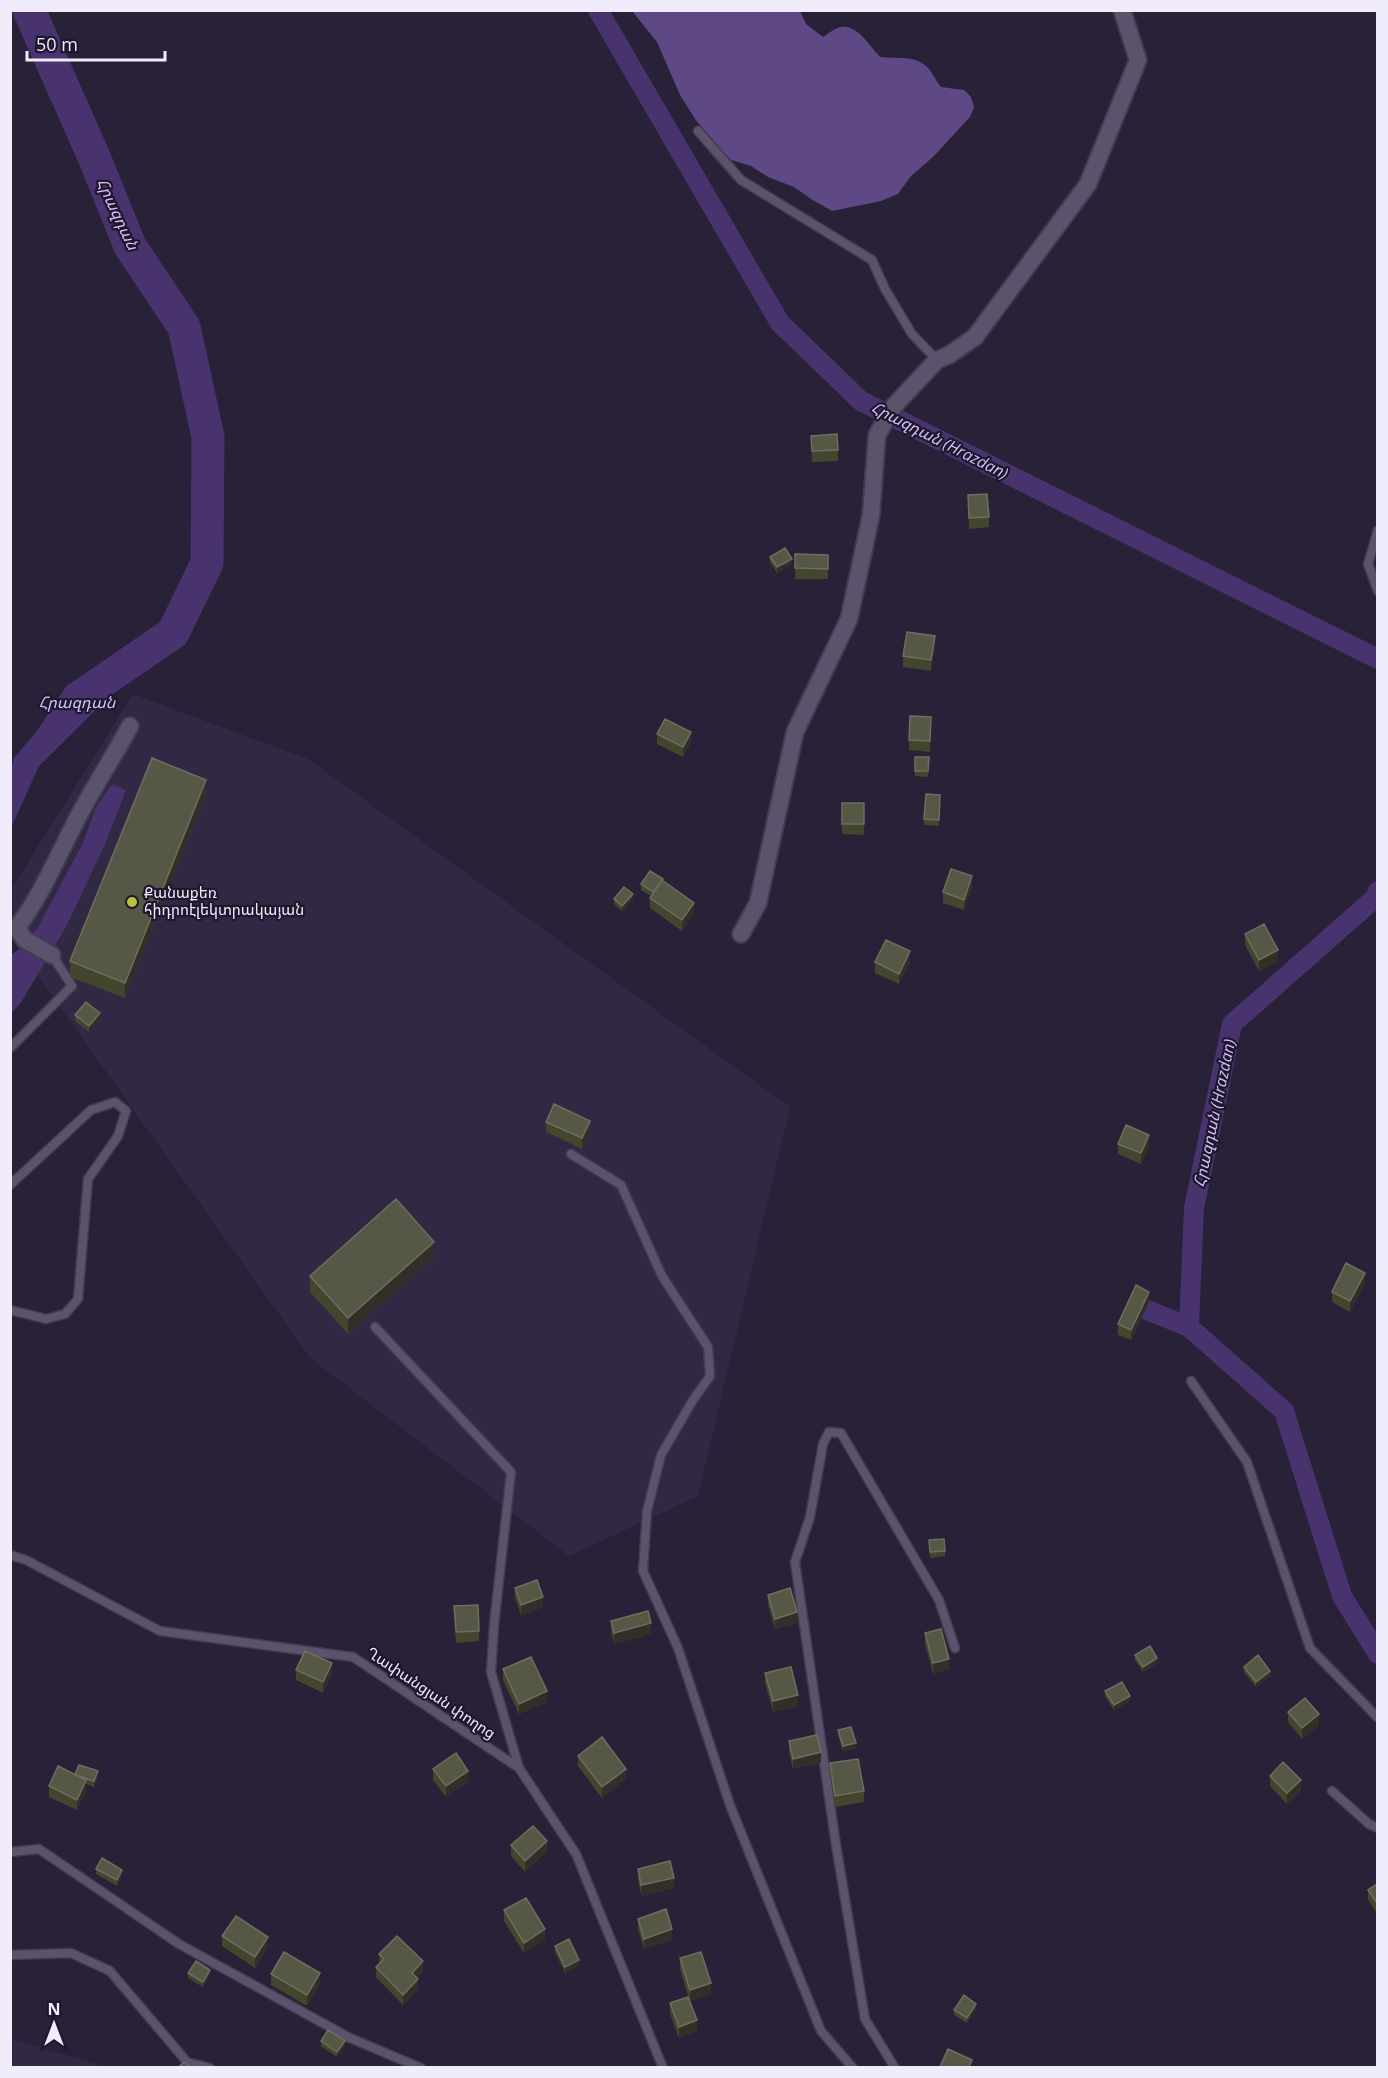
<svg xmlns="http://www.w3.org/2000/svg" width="1388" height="2078" font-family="'Open Sans','Noto Sans Armenian',sans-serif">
	<rect width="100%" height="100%" fill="#282137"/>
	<path fill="#312844" d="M133 694 308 759 790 1107 698 1496 569 1556 310 1358 11 938 10 891Z
		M11 2039 107 2067H11Z"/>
	<path fill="#5e4886" d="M632 11H800L806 24 823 37C828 34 835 28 841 27 857 24 870 46 880 57 895 59 916 55 927 67 933 73 936 81 941 87L964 90 971 97 974 107 970 117 933 157 911 176 898 194 881 201 832 211 811 199 794 187 768 177 751 166 731 160 723 153 695 119 680 95 657 42Z"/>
	<path fill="#49336f" d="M118 669 110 696 39 766 11 828V770L14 758 37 731 67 685Z
		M112 784 126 790 106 842 67 925 22 1001 11 1014V955L23 946 38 927 83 843 96 807Z"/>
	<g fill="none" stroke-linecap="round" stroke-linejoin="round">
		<path stroke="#49336f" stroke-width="20" d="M598 10 780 323 861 401 1378 659
			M1147 1310 1189 1327 1284 1411 1342 1596 1378 1654
			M1189 1327 1194 1208 1232 1024 1375 898 1378 891"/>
		<path stroke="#49336f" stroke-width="33" d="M29 10 94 157 130 246 184 327 208 437 207 563 173 633 81 696"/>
		<g stroke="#423c4f" stroke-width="11">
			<path id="service" d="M698 131 741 180 872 260 885 289 912 334 937 360
				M1378 530 1368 564 1378 591
				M10 1048 72 986 52 955
				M571 1154 621 1185 662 1276 708 1347 710 1376 693 1400 661 1455 647 1511 643 1571 678 1648 730 1805 821 2031 853 2068
				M10 1185 91 1110 115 1102 126 1111 118 1136 88 1179 78 1299 65 1314 46 1319 10 1310
				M375 1327 511 1472 494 1625 491 1672 519 1768
				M1191 1381 1247 1462 1310 1648 1378 1718
				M10 1555 26 1560 160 1631 353 1657 519 1768 576 1854 663 2068
				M1332 1791 1369 1824 1378 1828
				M10 1852 39 1849 179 1944 350 2038 421 2068
				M10 1955 71 1953 110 1971 187 2062 210 2068
				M895 2068 865 2019 836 1845 795 1562 810 1517 823 1444 829 1432 841 1433 939 1600 955 1648"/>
		</g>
		<g stroke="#423c4f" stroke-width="20">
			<path id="minor" d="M741 934 758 903 795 732 849 619 871 515 877 435 894 406 937 360 949 355 975 337 1088 184 1138 60 1122 10
				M52 955 25 940 18 929 19 925C43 892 58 855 77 819 93 788 113 758 130 726"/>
		</g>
		<use href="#service" stroke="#5b536c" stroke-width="8"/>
		<use href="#minor" stroke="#5b536c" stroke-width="16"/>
	</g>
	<path fill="#44452d" d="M811 436 838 450V461L812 462Z
		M968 495 989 517V527L969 529Z
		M795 554 828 555V579H795Z
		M770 557 792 564 777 573 770 562Z
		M935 646 931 671 903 667V656Z
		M931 727 930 752 909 750V740Z
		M657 734 691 742 683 757 657 744Z
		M915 757H929L928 777 915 776Z
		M206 795 125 998 70 977V961Z
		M940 795 939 826 924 825V819Z
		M842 803H864V835L842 834Z
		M663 882 694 913 682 931 650 908V898L651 896 641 890V884Z
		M972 887 964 910 943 903V892Z
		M614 899H633L622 911 614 904Z
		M1245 934 1278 961 1259 971 1245 945Z
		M875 962H910L899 984 875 973Z
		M75 1015 100 1018 89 1032 75 1021Z
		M546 1122 590 1132 582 1149 546 1132Z
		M1118 1144 1149 1146 1141 1164 1118 1154Z
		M434 1257 348 1334 310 1292V1276Z
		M1365 1283 1350 1312 1332 1302V1292Z
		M1149 1302 1131 1340 1118 1335V1324Z
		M929 1540 945 1551V1556L930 1558Z
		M515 1588 543 1607 521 1615 515 1598Z
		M768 1595 797 1623 775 1629 768 1605Z
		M454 1606 479 1631V1641L456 1643Z
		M611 1621 651 1634 614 1644 611 1631Z
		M925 1633 949 1669 933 1674 925 1644Z
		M1135 1655 1157 1663 1143 1672 1135 1660Z
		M1244 1667 1270 1676 1256 1687 1244 1672Z
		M503 1669 547 1702 519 1714 503 1680Z
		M296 1670 332 1673 323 1693 296 1680Z
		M765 1673 798 1706 773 1712 765 1683Z
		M1105 1691 1130 1701 1114 1710 1105 1696Z
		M1288 1712 1319 1725 1302 1739 1288 1722Z
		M838 1730 856 1748 843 1751 838 1735Z
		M789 1741 821 1763 793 1769 789 1752Z
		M578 1756 626 1779 602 1798 578 1766Z
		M830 1763 864 1791V1802L835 1807 830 1774Z
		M433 1769 468 1781 446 1797 433 1780Z
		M76 1774 98 1776 94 1787 86 1784V1790L77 1810 49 1797V1786Z
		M1270 1776 1301 1790 1287 1804 1270 1786Z
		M511 1845 547 1852 525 1872 511 1856Z
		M96 1869 122 1875 117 1886 96 1874Z
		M638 1869 674 1888 641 1896 638 1879Z
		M1377 1884V1914L1368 1900V1890Z
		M504 1910 545 1940 524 1953 504 1921Z
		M638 1919 672 1940 644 1949 638 1929Z
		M222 1936 268 1947 255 1968 222 1946Z
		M555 1946 579 1965 565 1973 555 1952Z
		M379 1954 423 1972 417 1978 418 1990 403 2005 376 1977V1967L379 1964Z
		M680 1958 711 1994 690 2001 697 2031 679 2038 670 2014V2003L689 1999 680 1969Z
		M188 1973 210 1975 203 1987 188 1978Z
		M271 1974 320 1983 307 2006 271 1985Z
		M976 2009 967 2023 954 2015V2010Z
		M321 2041 345 2046 337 2057 321 2046Z"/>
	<path fill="#312f28" d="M792 559V564L777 573V567Z
		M935 636V646L931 671V660Z
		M691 732V742L683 757V747Z
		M206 780V795L125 998V983Z
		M972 876V887L964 910V900Z
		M633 894V899L622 911V906Z
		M694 903V913L682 931V920Z
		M1278 950V961L1259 971V960Z
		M910 951V962L899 984V974Z
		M100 1013V1018L89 1032V1026Z
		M590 1121V1132L582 1149V1138Z
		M1149 1135V1146L1141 1164V1153Z
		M434 1242V1257L348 1334V1318Z
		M1365 1273V1283L1350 1312V1301Z
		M1149 1292V1302L1131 1340V1330Z
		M543 1597V1607L521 1615V1605Z
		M797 1612V1623L775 1629V1619Z
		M651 1623V1634L614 1644V1633Z
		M1157 1658V1663L1143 1672V1667Z
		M949 1659V1669L933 1674V1663Z
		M332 1663V1673L323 1693V1682Z
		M1270 1671V1676L1256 1687V1682Z
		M547 1691V1702L519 1714V1704Z
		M798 1695V1706L773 1712V1701Z
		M1130 1696V1701L1114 1710V1705Z
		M1319 1714V1725L1302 1739V1728Z
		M856 1743V1748L843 1751V1746Z
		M821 1752V1763L793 1769V1759Z
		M626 1769V1779L602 1798V1787Z
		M98 1771V1776L94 1787V1781Z
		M468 1771V1781L446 1797V1786Z
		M86 1780V1790L77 1810V1800Z
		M1301 1780V1790L1287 1804V1793Z
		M547 1841V1852L525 1872V1861Z
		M122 1870V1875L117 1886V1880Z
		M674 1878V1888L641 1896V1885Z
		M545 1929V1940L524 1953V1943Z
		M672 1929V1940L644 1949V1939Z
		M268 1937V1947L255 1968V1957Z
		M579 1960V1965L565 1973V1967Z
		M423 1961V1972L412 1983V1973Z
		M210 1970V1975L203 1987V1982Z
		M320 1973V1983L307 2006V1995Z
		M418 1979V1990L403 2005V1995Z
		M711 1983V1994L690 2001V1990Z
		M976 2004V2009L967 2023V2018Z
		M697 2020V2031L679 2038V2027Z
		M345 2041V2046L337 2057V2052Z"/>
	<path fill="#565744" stroke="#6e6e60" stroke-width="1.5" d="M837 434 838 450 812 451 811 436Z
		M987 494 989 517 969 518 968 495Z
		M785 548 792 559 777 567 770 557Z
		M795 554 828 555V569L795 568Z
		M907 632 935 636 931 660 903 656Z
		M910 716 931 717 930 741 909 740Z
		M665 719 691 732 683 747 657 734Z
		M915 757H929L928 771H915Z
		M152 758 206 780 125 983 70 961Z
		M926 794 940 795 939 820 924 819Z
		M842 803H864V824H842Z
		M951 869 972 876 964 900 943 892Z
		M650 871 663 879 653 892 641 884Z
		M662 880 694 903 682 920 650 898Z
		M624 887 633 894 622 906 614 899Z
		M1264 924 1278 950 1259 960 1245 934Z
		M886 940 910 951 899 974 875 962Z
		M86 1002 100 1013 89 1026 75 1015Z
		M554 1104 590 1121 582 1138 546 1122Z
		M1126 1125 1149 1135 1141 1153 1118 1144Z
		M396 1199 434 1242 348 1318 310 1276Z
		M1346 1263 1365 1273 1350 1301 1332 1292Z
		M1136 1285 1149 1292 1131 1330 1118 1324Z
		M944 1539 945 1551 930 1552 929 1540Z
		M537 1580 543 1597 521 1605 515 1588Z
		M790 1588 797 1612 775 1619 768 1595Z
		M478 1605 479 1631 456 1632 454 1606Z
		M648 1611 651 1623 614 1633 611 1621Z
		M941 1629 949 1659 933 1663 925 1633Z
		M1150 1646 1157 1658 1143 1667 1135 1655Z
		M305 1651 332 1663 323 1682 296 1670Z
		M1258 1655 1270 1671 1256 1682 1244 1667Z
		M531 1657 547 1691 519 1704 503 1669Z
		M791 1667 798 1695 773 1701 765 1673Z
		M1122 1682 1130 1696 1114 1705 1105 1691Z
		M1305 1698 1319 1714 1302 1728 1288 1712Z
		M851 1727 856 1743 843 1746 838 1730Z
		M817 1735 821 1752 793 1759 789 1741Z
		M602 1737 626 1769 602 1787 578 1756Z
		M456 1753 468 1771 446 1786 433 1769Z
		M858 1759 864 1791 835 1796 830 1763Z
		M1283 1762 1301 1780 1287 1793 1270 1776Z
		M79 1765 98 1771 94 1781 75 1775Z
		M58 1766 86 1780 77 1800 49 1786Z
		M533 1826 547 1841 525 1861 511 1845Z
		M102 1858 122 1870 117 1880 96 1869Z
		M670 1861 674 1878 641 1885 638 1869Z
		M1377 1884V1903L1368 1890Z
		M526 1898 545 1929 524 1943 504 1910Z
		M666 1909 672 1929 644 1939 638 1919Z
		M236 1916 268 1937 255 1957 222 1936Z
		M397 1936 423 1961 412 1973 418 1979 403 1995 376 1967 384 1959 379 1954Z
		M569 1939 579 1960 565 1967 555 1946Z
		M284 1952 320 1973 307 1995 271 1974Z
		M701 1952 711 1983 690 1990 680 1958Z
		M196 1961 210 1970 203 1982 188 1973Z
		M964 1995 976 2004 967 2018 954 2010Z
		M688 1997 697 2020 679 2027 670 2003Z
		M328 2030 345 2041 337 2052 321 2041Z
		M948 2049 972 2060 969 2067H940Z
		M185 2062 189 2067H178Z"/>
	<circle fill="#bbc045" stroke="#1f172d" stroke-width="2" cx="132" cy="902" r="6"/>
	<g text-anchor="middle" stroke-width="4.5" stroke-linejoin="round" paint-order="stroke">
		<g font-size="15" fill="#f0ecfb" stroke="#1f172d" text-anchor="start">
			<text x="144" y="898">Քանաքեռ<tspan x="144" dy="17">հիդրոէլեկտրակայան</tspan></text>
		</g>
		<g font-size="15" fill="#f0ecfb" stroke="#1f172d">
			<text transform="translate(431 1693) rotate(34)" y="5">Ղափանցյան փողոց</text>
		</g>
		<g font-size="16" font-style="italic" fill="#d3c2f9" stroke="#1f172d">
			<text transform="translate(118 214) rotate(65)" y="6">Հրազդան</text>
			<text transform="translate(940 440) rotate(27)" y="6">Հրազդան (Hrazdan)</text>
			<text x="77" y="708">Հրազդան</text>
			<text transform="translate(1214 1113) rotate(-78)" y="6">Հրազդան (Hrazdan)</text>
		</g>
	</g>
	<rect width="1388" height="2078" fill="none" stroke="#f0ecfb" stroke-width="24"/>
	<g transform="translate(54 2024)" stroke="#1f172d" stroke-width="4.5" paint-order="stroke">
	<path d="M0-4.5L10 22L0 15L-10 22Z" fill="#f0ecfb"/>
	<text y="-9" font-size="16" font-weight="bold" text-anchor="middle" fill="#f0ecfb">N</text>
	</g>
	<path d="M27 51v9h138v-9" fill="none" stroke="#f0ecfb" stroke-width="3"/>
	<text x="36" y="51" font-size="18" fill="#f0ecfb" stroke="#1f172d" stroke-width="4.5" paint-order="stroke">50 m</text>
</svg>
